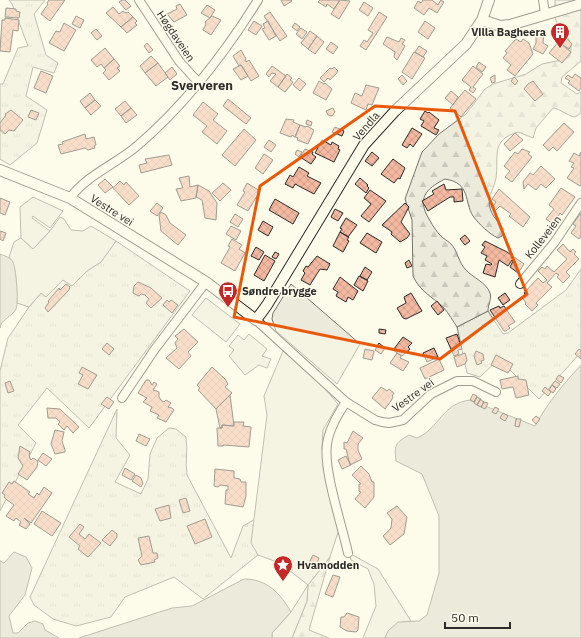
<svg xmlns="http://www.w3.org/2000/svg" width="581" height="638" font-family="'IBM Plex Sans',sans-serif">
	<defs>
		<pattern id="grass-tufts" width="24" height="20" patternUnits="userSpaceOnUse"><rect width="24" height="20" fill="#ecebdb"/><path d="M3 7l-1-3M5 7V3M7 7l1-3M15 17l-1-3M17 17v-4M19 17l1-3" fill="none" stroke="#cbcabc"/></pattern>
		<pattern id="forest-firs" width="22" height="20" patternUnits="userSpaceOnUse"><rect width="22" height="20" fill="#ecebdb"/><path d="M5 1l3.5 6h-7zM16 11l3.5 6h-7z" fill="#cbcabc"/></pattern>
		<pattern id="building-cross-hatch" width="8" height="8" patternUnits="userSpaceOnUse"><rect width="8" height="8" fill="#f2b8a0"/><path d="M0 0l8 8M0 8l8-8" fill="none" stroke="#d09e8a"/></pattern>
	</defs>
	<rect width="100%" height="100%" fill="#fdfbea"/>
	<path fill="url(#grass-tufts)" stroke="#74746e" d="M9 0H45L34 14 46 55 58 63 54 73 33 67 26 96 47 110 37 143 10 165 0 159V84H3L18 48 28 46 12 4Z
		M116 241 190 291 89 428 47 388 18 425 36 443 0 511V371L8 338 29 307 41 293 46 297 63 280 72 286 87 271 101 262Z
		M581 269V352L539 399 499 359 480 377 467 373 457 327 488 311 503 334 508 333 566 290Z
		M117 409 116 438 130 455 115 482 141 494 148 479 150 454 157 438 169 428 176 429 186 437C188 450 185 462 187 475L231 558 243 526 266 513 258 555 203 599 174 577 125 597 111 617 76 626 53 619 34 605 30 597Z"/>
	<path fill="url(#forest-firs)" stroke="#74746e" d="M555 0H581V61L562 77 561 83 577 94 581 92V113L575 117C567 116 561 109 553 108L536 128 533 138 518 132C490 140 499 157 496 178 494 188 487 198 490 208 492 216 499 223 504 229L502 236 498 238C489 234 479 224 473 216 464 202 471 183 445 179 425 189 417 199 429 219 433 226 437 233 443 238 446 240 449 242 451 244 458 251 458 262 466 270 472 277 487 283 490 293 492 298 488 305 488 311L457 327C453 321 449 314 444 308 433 297 420 292 413 276L412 220 405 199 422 152 439 134 466 114 485 89 493 84 526 74 542 64 562 60 569 57C576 42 564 35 557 23 554 17 555 6 555 0Z
		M330 557 309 630 329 638H292L307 601 308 585Z"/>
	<path fill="#ecebdb" stroke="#74746e" d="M60 217 64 219 71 230 83 231 91 226 116 241 101 262 87 271 72 286 63 280 46 297 41 293 29 307 17 303C16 288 18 269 9 257L14 242 21 238 33 249 50 231Z
		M206 298 240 324 226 342 192 315Z
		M283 351 315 377 338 404 323 430 322 448 339 529 330 557 308 585 307 601 292 638H272V633L291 612 308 585 280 563 258 555 251 543 267 415 264 396Z
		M349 553 378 569 411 621C398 622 390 626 385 638H363L376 606 374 584 368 569 351 560Z"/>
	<path fill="#eceadb" stroke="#74746e" d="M33 197 63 211 50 228 33 216 32 218 50 231 33 249 21 238 20 207Z
		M291 284 360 344 337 384 276 331 272 319 273 313Z
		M249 334 267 349 262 356 271 359 267 368 259 365 245 375 229 356 234 350 229 346 238 335 244 340Z"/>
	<path fill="#d8d7c9" stroke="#74746e" d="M0 254C5 256 10 257 13 262 16 269 19 302 16 309 12 317 1 319 0 328Z
		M581 365V638H385L388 631 398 622 419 621 427 615 439 573V516L422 474 396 461C394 445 395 443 409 435L417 438C440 428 441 404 470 400L535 426C547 404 564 383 581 365Z
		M14 552 26 557 32 568 25 595 9 616 13 633H18L28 623 35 621 43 624 45 630 59 638H0V561L4 563Z
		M244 579C267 579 280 593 291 612L272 633V638H79L172 608 192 606Z"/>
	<path fill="url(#building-cross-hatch)" stroke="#2b2b2b" d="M49 0H65L50 21 41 14 48 4 47 3Z
		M122 0H125L131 6 126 10 119 2Z
		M281 0H291L292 1 284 6Z
		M320 0H340L334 9 327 4 326 7 318 2Z
		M340 0 350 1 339 19 331 14Z
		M423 0H432L438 5 441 0 444 2 437 13 429 8 424 15 414 8 418 1 421 3Z
		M364 2 373 8 368 16 359 10Z
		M180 4 187 15 174 22 167 14 177 9 176 6Z
		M207 5 215 10 210 18 201 13Z
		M113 7 119 14 123 11 126 13 128 12 133 17 121 27 106 13Z
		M6 8 16 9V11L20 12 19 18 5 17Z
		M270 12 287 36 280 41 264 16Z
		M379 12 387 17 366 50 360 46 364 40 367 42 373 33 368 30Z
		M76 16 84 20 80 28 72 24Z
		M212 16 221 20 211 35 203 30 206 24 205 22Z
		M133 17 137 21 135 23 137 25 127 33 121 27Z
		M5 18 19 20 18 31 13 30 10 52 0 51 2 20H5Z
		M254 21 262 26 256 35 248 30Z
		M268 21 276 36 269 40 262 29 265 28 263 24Z
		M425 21 435 28 428 39 418 32Z
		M64 23 76 30 64 51 49 43 56 31 60 32Z
		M295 23 300 27 297 31 292 27Z
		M301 28 307 32 302 39 296 34Z
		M96 29 102 36 97 40 91 33Z
		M310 31 317 36 308 49 301 43Z
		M544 33 543 43 548 46 543 54 533 49 536 43V34Z
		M564 35 572 44 569 49 561 44 571 52 562 63 549 53Z
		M317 36 324 42 315 54 308 49Z
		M387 37 399 42 401 38 405 40 402 44 405 46 397 60 394 57 395 52 383 44Z
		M516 39 521 42 523 39 529 43 533 54 515 76 507 70 511 65 503 58 507 53 505 51Z
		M331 42 338 47 333 54 326 49Z
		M147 43 153 50 149 53 144 46Z
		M419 46 427 51 423 57 415 52Z
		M105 48 114 59 104 68 101 64 97 67 91 60Z
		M241 50 246 59 245 60 246 62 249 60 259 76 251 81 241 65 239 66 233 56Z
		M414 52 425 58 412 79 402 72Z
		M151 56 158 63 145 73 140 66Z
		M114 59 120 66 117 68 120 71 109 80 103 73 106 70 104 68Z
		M479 62 486 67 482 72 476 67Z
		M158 63 168 77 156 86 145 73Z
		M241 65 248 76 241 80 233 69Z
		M272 66 286 76 278 87 270 81 276 74 272 73 269 77 266 74Z
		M473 66 483 74 473 87 476 89 473 93 469 90 471 87 462 80Z
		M172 67 177 74 170 80 165 73Z
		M334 67 338 71 336 74 330 80 328 78 324 82 320 78 330 68 332 69Z
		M41 71 53 76 46 93 34 88Z
		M287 74 292 78 290 80 293 82 285 92 278 87Z
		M575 74 581 78V88L579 91 568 83 570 81 565 78 568 75 572 78Z
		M402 75 407 81 403 85 398 79Z
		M495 75V82L492 83 490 78Z
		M514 77 518 81 515 85 511 81Z
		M299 78 306 84 300 91 293 85Z
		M319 81 324 84 325 83 332 89 326 100 313 93Z
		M533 81 543 94 535 101 524 89 528 84Z
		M366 85 379 88 372 105 368 104 366 110 351 103 355 93 362 96Z
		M465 90 476 99 461 117 450 108Z
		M451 91 458 97 453 105 445 98Z
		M90 93 95 100 85 108 80 101Z
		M228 99 251 118 246 124 223 106Z
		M95 100 101 106 91 115 85 108Z
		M125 101 131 108 121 116 115 109Z
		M203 102 218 114 213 120 227 131 217 144 202 132 207 126 193 115Z
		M131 108 137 115 126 123 121 116Z
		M333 108 335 112 332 116 328 115 326 111Z
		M11 110 23 120 14 131 9 130 5 134 0 130V123L6 115 5 114Z
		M31 110 39 113 36 120 28 117Z
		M425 111 428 113 429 112 439 120 434 128 439 130 436 135 421 126 424 121 420 119Z
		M286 119 294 120 293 122 300 125 295 137 292 135 291 137 280 133Z
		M307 120 312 122 311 126 306 124Z
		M564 123 574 132 557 151 553 147 549 151 543 145Z
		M300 125 306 127 307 126 314 130 308 144 297 140 298 138 295 137Z
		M335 127 344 131 342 136 332 132Z
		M412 128 422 134 413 147 410 144 407 148 402 145Z
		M244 129 256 140 235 166 222 155Z
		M515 133 523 140 510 151 504 144Z
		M85 134 86 139 94 137 96 145 94 146 95 148 88 150 85 148 61 154 58 145 63 144 62 142Z
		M269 140 276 145 271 152 264 147Z
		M322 140 331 145 332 142 339 146 338 149 340 150 334 162 315 153Z
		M305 149 313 152 312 154 316 157 311 164 300 157Z
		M522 149 530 152 528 154 532 157 512 182 505 177 510 171 504 166 515 152 518 154Z
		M297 150 302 152 299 157 295 154Z
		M372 152 379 158 372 166 365 161Z
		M581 152V184L580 186 567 178 574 168 571 167 574 163 569 161 574 153 579 156Z
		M264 154 273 160 263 174 255 168Z
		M169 155 172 165 141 173 139 165 147 163 145 159Z
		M393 159 405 168 400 179 398 178 394 183 381 174Z
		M541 166 555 179 546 188 541 184 536 190 528 184 524 189 523 182 530 173 533 175Z
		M299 167 309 173 307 176 321 183 314 194 295 184 293 188 285 184 290 175 293 177Z
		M189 176 190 187 198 185 196 198 181 201 176 189 183 188 179 178Z
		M360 178 368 185 367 186 369 188 366 193 355 184Z
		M105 179 113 187 105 193 98 185Z
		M120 181 124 185 126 182 139 196 129 205 113 188Z
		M223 183 231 190 220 201 212 193Z
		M247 183 260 191 248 211 237 205 245 192 243 191Z
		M444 184 446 190 462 189 463 201 454 202V197H450L428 211 422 201 434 194 432 191Z
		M198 185 209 191 217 203 216 220 205 218 202 200 196 197Z
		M561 188 575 197 562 215 560 213 553 224 546 219 554 209 549 205Z
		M499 189 530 217 523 227 509 216 511 214 500 206 495 211 492 208 496 202 492 199Z
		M370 190 386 201 369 222 361 216 371 204 364 198Z
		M0 198 10 202 5 215 0 213Z
		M275 199 299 213 293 224 269 210Z
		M157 203 163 208 157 216 150 211Z
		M405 203 409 207 401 222 410 234 407 238 400 242 391 234 392 232 382 225Z
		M335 209 343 213 338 221 331 217Z
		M161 212 166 215 170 223 186 235 178 245 161 231 159 215Z
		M581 213V236L579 239 571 233 576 226 573 224Z
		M235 214 243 219 238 227 230 222Z
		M346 218 357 225 348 237 340 232 342 229 340 228Z
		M263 221 273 227 268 236 258 230Z
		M231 226 241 231 236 240 226 234Z
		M0 231 6 233 3 241 0 239Z
		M340 232 349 237 347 240 349 241 343 252 333 246Z
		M367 233 382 242 376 253 360 243Z
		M465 235 470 241 465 245 460 239Z
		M232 239 242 245 239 249 245 253 235 271 221 263 230 247 228 246Z
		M485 241 507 252 524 264 518 273 510 267 513 261 512 260 508 266 499 260 495 277 483 273 486 264 491 265 492 264 485 260 487 256 481 253 485 247 482 245Z
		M563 244 570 252 573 249 576 252 574 254 579 259 566 272 570 276 563 283 557 277 559 275 556 273 547 283 552 287 536 303 538 305 532 311 525 304 526 303 523 299 527 296 524 293 538 278 543 283 547 280 538 271 542 267 545 269 547 266 554 272 567 259 557 250Z
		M256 247 264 252 259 260 251 256Z
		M275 252 279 254 276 259 272 257Z
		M265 255 275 261 264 281 254 275Z
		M317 256 330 264 327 270 320 269 310 285 301 280 305 273 303 271 306 266 308 267Z
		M409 260 412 266 407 268 405 263Z
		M365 267 372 272 367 280 360 276Z
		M359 276 368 281 363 291 354 285Z
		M340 277 358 291 353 300 348 297 346 302 336 296 338 292 333 289Z
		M138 282 151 288 162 298 151 308 146 303 149 299 145 295 141 294 139 296 133 293 134 286Z
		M66 284 70 287 69 290 48 312 45 308 49 302 48 301 59 288 60 290Z
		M411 293 422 311 406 319 403 318 397 308 406 303 404 297Z
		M505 293 510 300 503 305 498 298Z
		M167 300 169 302 171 300 178 305 172 313 163 305Z
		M437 301 444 310 438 315 431 306Z
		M499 306 500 308 504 306 515 322 508 326 510 328 506 331H504L490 310Z
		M184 329 198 342 188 352 191 356 179 369 166 358 177 348 175 343 178 339 175 336Z
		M379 329 386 330 385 334 379 333Z
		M457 334 462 349 458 350 459 354 454 356 446 338Z
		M403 337 412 343 408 347 410 349 402 356 393 350Z
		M107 343 114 349 109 355 102 349Z
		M379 343 385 348 381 354 375 350Z
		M434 348 438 357 427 362 423 353Z
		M365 349 374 351 372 360 363 358Z
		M579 349 581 351V359L575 354Z
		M476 351 483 354 484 360 481 361 482 363 477 365 474 356Z
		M397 353 401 356 400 358 409 362 403 371 390 363Z
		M465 353 467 360 465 364 457 367 454 357Z
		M496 355 513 364 508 373 491 365Z
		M439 359 444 370 425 379 420 368Z
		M82 367 97 375 88 389 78 384 83 375 79 373Z
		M212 367 225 379 228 384 225 387 232 393 216 409 201 393 198 390 200 388 197 385Z
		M559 375 564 378 561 383 556 379Z
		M518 376V379L526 380 529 395 516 398 513 387 502 389 500 380Z
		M146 380H149L152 385 154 382 157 384 153 390 159 392V397L161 400 164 402 166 400 171 403 168 407 172 408 174 410 166 422 157 418 159 415 150 411 152 407 143 402 147 398 138 393Z
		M10 381 14 391 8 393 5 383Z
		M555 381 560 384 557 388 552 385Z
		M552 385 556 389 553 393 549 390Z
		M381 387 387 391 389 389 394 393 392 396 393 397 391 401 385 409 372 398Z
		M545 387 551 392 548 396 542 391Z
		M473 394 477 396 474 402 470 400Z
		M230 395 234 426 222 425V428H220L216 409Z
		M107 397 114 402 109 409 101 404Z
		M477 397 481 399 477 405 474 403Z
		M480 399 484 402 481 407 477 405Z
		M484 402 488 403 485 409 481 407Z
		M495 407 499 409 496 414 492 412Z
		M47 408 60 409 79 427 73 433 67 426 64 430 58 424 60 422 56 418H48Z
		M503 413 508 416 505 421 500 418Z
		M536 416 540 419 536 424 532 420Z
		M516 419H521L519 427 515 426Z
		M234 422H244L243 426 251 427 249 447 223 445V446H218L217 428H222V425L234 426Z
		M55 430 64 432 62 441 65 450V452L55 454 51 444Z
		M353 431 363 438 358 444V450L362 459 350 465 346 449H344V442L347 443Z
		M139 434 150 439 146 446 136 441Z
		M20 446 30 452 29 456 31 460 33 458 38 461 37 467 27 480 18 474 23 466 18 458Z
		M43 453 52 459 46 466 38 460Z
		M346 456 351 465 342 469 338 460Z
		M361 466 369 474 372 482H374V497L365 508 355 499 361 492 359 491V484H361L352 475Z
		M125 468 135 474 131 480 122 475Z
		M215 469 234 471V478L240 479 241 482H246V496L243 507 225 504 226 490H228V486L221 485 218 487 214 486Z
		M136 475 141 478 143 483 141 487 132 481Z
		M14 481 30 492 28 494 34 498 37 493 39 495 44 487 52 493 31 523 24 518 30 524 26 529 19 525 21 522 16 518 14 521 6 516 14 505 7 500 4 497 5 495 2 493 9 482 12 484Z
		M186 498 190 511 183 513 179 500Z
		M169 505 171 518 160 521 155 509Z
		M397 506 407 517 404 534 390 545 383 536 391 528 392 519 387 513Z
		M42 511 61 523 52 536 34 524Z
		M205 519 212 537 195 544 187 526Z
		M80 524 84 527 79 534 85 539 89 534 101 543 88 557 78 549 80 546 69 537Z
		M112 530 117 534V537L110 546 102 540Z
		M149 536 153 553H157L158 558 154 560 155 562 141 565 138 560 142 556 138 538Z
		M313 555 319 558 314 570 307 567Z
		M333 575 340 577 333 597 325 594Z
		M347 613 359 617 358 630 356 632 347 631 340 627 341 617H344Z"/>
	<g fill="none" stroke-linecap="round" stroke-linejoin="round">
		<g stroke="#2b2b2b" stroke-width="10">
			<path id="minor" d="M139 0 179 61 198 82
				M543 0 545 13
				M70 198C87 175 116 164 137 146 185 105 225 53 258 0
				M520 284 554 243 581 203
				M256 320 346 402 375 420 382 422 389 423 403 420 431 394 457 381H473L496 392
				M122 398 155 349 206 282
				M346 402C338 414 329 429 327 444 323 470 342 525 348 553"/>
		</g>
		<g stroke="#2b2b2b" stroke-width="12">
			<path id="tertiary" d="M482 20 500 26 510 25 581 4
				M0 170 70 198 206 282 256 320 267 305 364 145 395 111 466 44 482 20 489 0"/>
		</g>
		<use href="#minor" stroke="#fdfbea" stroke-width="8"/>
		<use href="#tertiary" stroke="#fdfbea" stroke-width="10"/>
	</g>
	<path d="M0 0H581V638H0ZM375 106 455 111 527 294 440 359 234 317 260 186Z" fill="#fdfbea" fill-opacity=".55" fill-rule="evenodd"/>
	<path fill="none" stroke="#e8590c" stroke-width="3" stroke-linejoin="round" d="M375 106 455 111 527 294 440 359 234 317 260 186Z"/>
	<defs>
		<g id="building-pin" transform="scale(1)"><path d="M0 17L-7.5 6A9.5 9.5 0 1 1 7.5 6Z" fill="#c62828" stroke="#fdfbea"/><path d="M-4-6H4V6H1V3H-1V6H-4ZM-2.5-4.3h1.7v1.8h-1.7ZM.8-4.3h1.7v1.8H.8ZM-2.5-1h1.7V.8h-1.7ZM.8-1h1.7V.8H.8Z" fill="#fff"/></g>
		<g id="bus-pin" transform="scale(1)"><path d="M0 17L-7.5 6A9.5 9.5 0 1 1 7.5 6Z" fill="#c62828" stroke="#fdfbea"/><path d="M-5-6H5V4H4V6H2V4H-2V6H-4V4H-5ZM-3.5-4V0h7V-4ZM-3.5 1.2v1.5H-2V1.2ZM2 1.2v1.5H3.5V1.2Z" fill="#fff"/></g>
		<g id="sight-pin" transform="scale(1)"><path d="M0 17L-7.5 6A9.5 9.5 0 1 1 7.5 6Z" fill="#c62828" stroke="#fdfbea"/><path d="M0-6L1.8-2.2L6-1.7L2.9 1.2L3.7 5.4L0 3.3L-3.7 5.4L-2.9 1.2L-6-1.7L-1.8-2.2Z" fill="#fff"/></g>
	</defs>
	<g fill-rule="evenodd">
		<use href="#building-pin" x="560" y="32"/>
		<use href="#bus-pin" x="228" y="291"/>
		<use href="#sight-pin" x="283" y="565"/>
	</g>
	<g text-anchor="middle" stroke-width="3" stroke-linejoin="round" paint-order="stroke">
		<g font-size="11" font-weight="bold" fill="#2b2b2b" stroke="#fdfbea" text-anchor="start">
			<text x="546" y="36" text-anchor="end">Villa Bagheera</text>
			<text x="242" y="295">Søndre brygge</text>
			<text x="297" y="569">Hvamodden</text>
		</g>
		<g font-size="11" fill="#2b2b2b" stroke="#fdfbea">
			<text transform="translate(176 36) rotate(56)" y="4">Høgdaveien</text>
			<text transform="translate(366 126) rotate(-49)" y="4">Vendla</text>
			<text transform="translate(112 210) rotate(32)" y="4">Vestre vei</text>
			<text transform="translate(543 237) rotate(-52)" y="4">Kolleveien</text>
			<text transform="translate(413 395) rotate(-36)" y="4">Vestre vei</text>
		</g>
		<g font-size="13" font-weight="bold" fill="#2b2b2b" stroke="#fdfbea">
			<text x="202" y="90">Sververen</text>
		</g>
	</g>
	<path d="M445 622v6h65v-6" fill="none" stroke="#2b2b2b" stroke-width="2"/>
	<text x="451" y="622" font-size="12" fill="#2b2b2b" stroke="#fdfbea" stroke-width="3" paint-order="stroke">50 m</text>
</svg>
